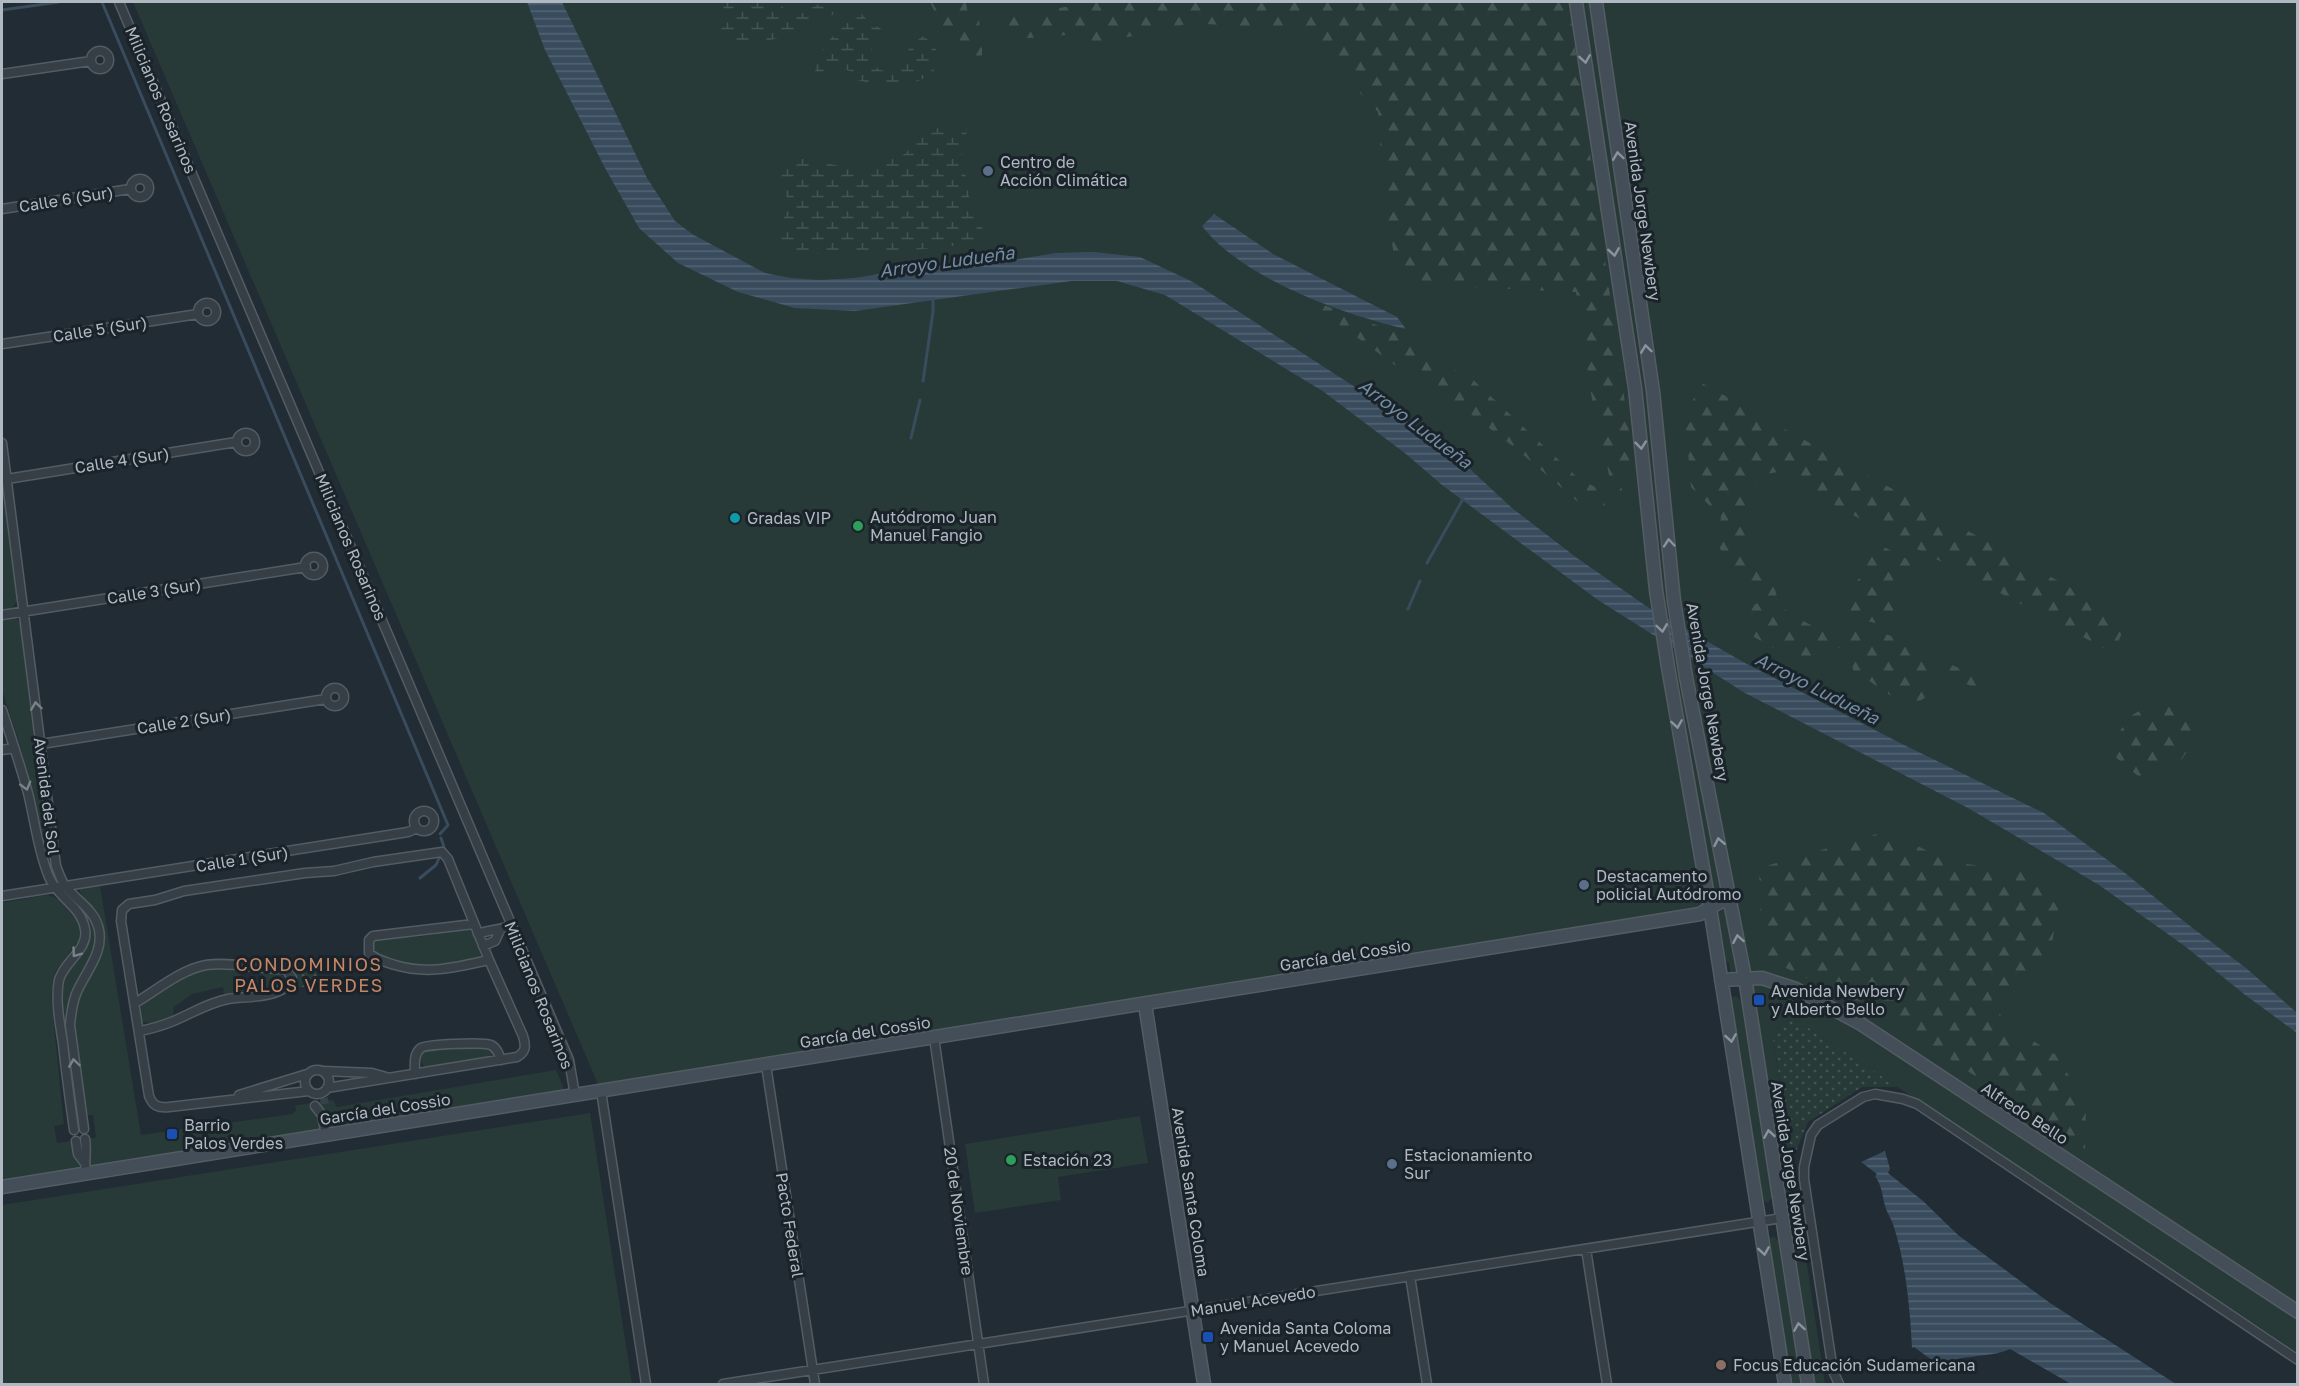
<svg xmlns="http://www.w3.org/2000/svg" width="2299" height="1386" font-family="'Golos Text',sans-serif">
	<defs>
		<pattern id="forest-firs" width="22" height="20" patternUnits="userSpaceOnUse" patternTransform="scale(1.5)"><rect width="22" height="20" fill="#273a38"/><path d="M5 1l3.5 6h-7zM16 11l3.5 6h-7z" fill="#445453"/></pattern>
		<pattern id="wetland-marsh" width="20" height="14" patternUnits="userSpaceOnUse" patternTransform="scale(1.5)"><rect width="20" height="14" fill="#273a38"/><path d="M1 5h8M5 5V1M11 12h8M15 12V8" fill="none" stroke="#445453"/></pattern>
		<pattern id="park-dots" width="8" height="8" patternUnits="userSpaceOnUse" patternTransform="scale(1.5)"><rect width="8" height="8" fill="#273a38"/><path d="M2 2h.1M6 6h.1" fill="none" stroke="#445453" stroke-width="1.8" stroke-linecap="round"/></pattern>
		<pattern id="water-rules" width="6" height="5" patternUnits="userSpaceOnUse" patternTransform="scale(1.5)"><rect width="6" height="5" fill="#394c5d"/><path d="M0 2.5h6" fill="none" stroke="#536473"/></pattern>
	</defs>
	<rect width="100%" height="100%" fill="#222c35"/>
	<path fill="#273a38" d="M133 2H2297V1352L1792 1017 1772 1032 1825 1384H1808L1745 979 1731 978 1729 963 1724 960 1716 913 1721 912 1720 903 1700 914 601 1091Z
		M2 470 18 600 10 610 2 611Z
		M14 617 18 620 22 628 50 853 58 875 55 879 48 863 32 789 19 742 2 690V619Z
		M100 886 141 1135 293 1114 296 1110 295 1106 298 1105 333 1100 337 1107 556 1070 567 1096 2 1187V903L46 895 51 896 59 900 77 921 80 929 79 940 55 972 51 997 64 1124 54 1126 57 1143 93 1138 96 1137 93 1115H85C81 1084 73 1050 75 1019 78 979 113 964 99 918 96 909 85 900 80 892V889Z
		M76 902C81 908 88 914 92 920 108 948 68 984 67 1016 65 1049 74 1085 78 1118L75 1119C72 1092 69 1066 66 1040 63 1021 59 998 63 979 65 971 71 966 76 960 97 938 90 926 76 902Z
		M470 929C479 935 485 949 478 958 467 960 456 964 445 966 429 968 375 964 372 945L377 938 417 937Z
		M218 969 238 971 242 979 264 981 263 973 279 974 284 977 285 985 278 989 224 996 223 987 192 994 174 1007 173 1017 152 1024 141 1021 140 1010 142 1005 184 976 200 971Z
		M1736 996 1741 1001 1772 1197 1768 1203 1762 1200 1731 1003 1732 997Z
		M479 1047 491 1048 496 1057 424 1067 419 1057 425 1049Z
		M590 1113 632 1384H2V1205Z
		M1140 1116 1148 1163 1058 1177 1061 1200 975 1213 965 1144Z
		M1773 1236 1778 1240 1801 1384H1790L1768 1241Z"/>
	<path fill="url(#forest-firs)" d="M930 2H966L969 21 979 20 982 50V61L973 63 961 45 944 31Z
		M1098 2H1563L1570 11 1635 474 1616 472 1624 496 1616 505 1593 406 1576 292 1419 285 1394 255 1384 194 1378 112 1301 30 1191 23 1101 43 1067 35 1029 38 1002 36 999 17Z
		M1300 296 1379 326 1406 333 1422 356 1469 376 1577 477 1604 492 1605 512 1602 515 1585 508 1514 447 1451 399 1399 368Z
		M1702 383 2128 620 2113 653 1802 488 1790 471 1763 474 1747 494 1742 528 1755 559 1773 580 1779 606 1805 622 1835 637 1852 629H1874L1898 639 1929 661 1952 665 1982 678 1976 689 1957 679 1934 676 1929 695 1909 708 1853 670 1849 643 1833 651 1822 649 1813 670 1747 633 1745 608 1758 603 1716 543 1721 517 1691 487 1685 415Z
		M1867 538 1918 565 1894 603V627L1848 617 1844 595 1864 573Z
		M2161 699 2204 725 2182 759 2145 782 2106 749 2132 715Z
		M1887 831 1950 862 2032 872 2060 901 2047 968 1991 1000 2007 1025 2056 1055 2086 1103 2085 1149 1918 1038 1865 1007 1762 956 1759 868Z"/>
	<path fill="url(#wetland-marsh)" d="M720 2H784L782 13 792 19 822 2 834 3 838 12C802 30 760 53 719 38L716 25 727 13Z
		M861 13 867 20 886 32 874 45 868 60 880 70 896 73 911 45 923 36C942 49 938 54 933 74L916 82 900 81 895 90 857 80 852 72 842 68 830 72 822 80 815 74C815 49 841 26 861 13Z
		M957 124 966 126 967 132 961 147 970 203 984 232 982 243 884 253 799 254C790 250 782 244 780 234 778 225 784 220 786 212 793 190 768 175 793 155 807 156 817 161 830 164 847 168 866 168 883 167L891 159 905 154 922 132Z"/>
	<path fill="url(#park-dots)" d="M315 966 319 985 295 988 298 978 295 972 298 969Z
		M1792 1017 1898 1087H1862L1808 1122 1792 1161 1772 1032Z"/>
	<path fill="url(#water-rules)" d="M527 2H562L647 178 675 221 692 234 765 273 791 278 819 280 855 278 927 266H977L1056 253 1094 252 1140 257 1193 282 1409 422 1471 470 1512 508 1577 558 1649 608 1745 663 1900 743 2044 813 2125 873 2186 923 2246 968 2297 1013V1033L2244 994 2186 947 2099 885 1968 808 1745 693 1598 600 1442 485 1406 454 1324 392 1165 295 1117 281H1071L855 311 795 308 738 292 678 263 639 228 605 168 545 50Z
		M1214 214 1273 254 1397 317 1406 329C1343 315 1242 278 1202 226Z
		M1885 1151 1890 1169 1888 1173 1923 1201 1958 1235 2050 1303 2176 1384H2071L2010 1349C1988 1359 1961 1353 1940 1366L1914 1347 1912 1348C1910 1309 1906 1265 1894 1227 1892 1220 1887 1213 1885 1206 1882 1194 1882 1186 1875 1176L1877 1174 1861 1162Z"/>
	<g fill="none" stroke-linecap="round" stroke-linejoin="round">
		<path stroke="#394c5d" stroke-width="3" d="M102 2 448 825 440 834
			M2 10 59 2
			M923 381 933 312V299
			M911 438 920 400
			M1427 563 1463 499
			M1408 609 1420 581
			M420 878 436 865 444 847 441 838"/>
		<path stroke="#37414a" stroke-width="8" stroke-dasharray="8 4" stroke-linecap="butt" d="M324 1098 325 1104"/>
		<g stroke="#535c63" stroke-width="11">
			<path id="street" d="M119 2 569 1060 575 1095
				M91 60a9 9 0 1 1 18 0a9 9 0 1 1-18 0Z
				M2 74 91 61
				M131 188a9 9 0 1 1 18 0a9 9 0 1 1-18 0Z
				M2 209 130 189
				M198 312a9 9 0 1 1 18 0a9 9 0 1 1-18 0Z
				M2 344 198 314
				M237 442a9 9 0 1 1 18 0a9 9 0 1 1-18 0Z
				M2 443 56 866C59 873 61 881 66 887 76 900 93 909 98 926 106 951 85 972 76 994 72 1005 71 1014 70 1025L84 1129
				M7 479 236 442
				M305 566a9 9 0 1 1 18 0a9 9 0 1 1-18 0Z
				M2 615 306 567
				M326 697a9 9 0 1 1 18 0a9 9 0 1 1-18 0Z
				M2 710C11 737 20 765 28 793 35 821 38 851 49 877 57 897 81 906 85 929 89 950 64 961 59 980 55 1000 60 1024 63 1044 66 1073 70 1101 74 1130
				M41 744 326 699
				M2 750 14 748
				M414 821a10 10 0 1 1 20 0a10 10 0 1 1-20 0Z
				M2 896 408 832 417 828
				M474 924 373 936 369 940V953C376 960 386 962 395 965 429 975 455 967 489 960
				M478 934C490 929 500 931 512 925
				M483 946 495 941 500 930
				M135 1003C157 990 180 970 206 965 230 961 261 970 286 969L292 978C285 999 247 996 228 999 207 1003 191 1014 171 1022 161 1026 150 1029 140 1031
				M934 1037 984 1384
				M766 1065 815 1384
				M305 1082a12 12 0 1 1 24 0a12 12 0 1 1-24 0Z
				M323 1071 372 1073 386 1077
				M415 1074C415 1065 413 1054 421 1048 426 1044 484 1042 491 1045 497 1048 499 1054 501 1060
				M309 1091 169 1107C158 1108 153 1106 149 1096L121 921 122 910 129 904 155 900 184 891 305 873 334 871 373 862 442 852 448 859 489 960 523 1036C526 1046 526 1052 517 1057L327 1088
				M601 1091 646 1384
				M239 1095 307 1074
				M315 1106 322 1115 326 1135
				M85 1139C87 1151 84 1161 86 1173
				M76 1141 78 1154 84 1162
				M1586 1249 1607 1384
				M1410 1276 1427 1384
				M723 1384 1782 1218
				M1839 1384 1833 1371 1804 1179V1167L1811 1135 1818 1125 1863 1097 1875 1094 1903 1099 1917 1104 2298 1360"/>
		</g>
		<g stroke="#535c63" stroke-width="15">
			<path id="secondary" d="M1576 2 1635 388 1656 590 1668 667 1710 908 1785 1384
				M1596 2 1653 391 1674 601 1686 677 1745 978 1808 1384
				M1721 980 1762 978 1796 989 1861 1024 2298 1312
				M1145 1004 1204 1384
				M2 1187 1700 914 1720 902 1730 900"/>
		</g>
		<use href="#street" stroke="#363e46" stroke-width="8"/>
		<use href="#secondary" stroke="#444e58" stroke-width="12"/>
	</g>
	<defs><path id="oneway-chevron" d="M-2-3.5L2.5 0L-2 3.5" fill="none" stroke-width="1.6" stroke-linecap="round" stroke-linejoin="round" transform="scale(1.5)"/></defs>
	<g stroke="#8a949d">
		<use href="#oneway-chevron" transform="translate(1585 59) rotate(81)"/>
		<use href="#oneway-chevron" transform="translate(1618 156) rotate(-98)"/>
		<use href="#oneway-chevron" transform="translate(1614 252) rotate(81)"/>
		<use href="#oneway-chevron" transform="translate(1646 349) rotate(-98)"/>
		<use href="#oneway-chevron" transform="translate(1641 445) rotate(84)"/>
		<use href="#oneway-chevron" transform="translate(1669 543) rotate(-95)"/>
		<use href="#oneway-chevron" transform="translate(1662 628) rotate(82)"/>
		<use href="#oneway-chevron" transform="translate(1677 724) rotate(81)"/>
		<use href="#oneway-chevron" transform="translate(1719 842) rotate(-101)"/>
		<use href="#oneway-chevron" transform="translate(1738 939) rotate(-100)"/>
		<use href="#oneway-chevron" transform="translate(1731 1038) rotate(81)"/>
		<use href="#oneway-chevron" transform="translate(1769 1134) rotate(-99)"/>
		<use href="#oneway-chevron" transform="translate(1764 1251) rotate(81)"/>
		<use href="#oneway-chevron" transform="translate(1799 1327) rotate(-99)"/>
	</g>
	<g stroke="#79828a">
		<use href="#oneway-chevron" transform="translate(36 706) rotate(-98)"/>
		<use href="#oneway-chevron" transform="translate(26 786) rotate(74)"/>
		<use href="#oneway-chevron" transform="translate(76 953) rotate(126)"/>
		<use href="#oneway-chevron" transform="translate(74 1063) rotate(-98)"/>
	</g>
	<g fill="#5c6f8a" stroke="#1b232a" stroke-width="2">
		<circle cx="988" cy="171" r="6"/>
		<circle cx="1584" cy="885" r="6"/>
		<circle cx="1392" cy="1164" r="6"/>
	</g>
	<circle fill="#0f9aa8" stroke="#1b232a" stroke-width="2" cx="735" cy="518" r="6"/>
	<g fill="#2e9e5b" stroke="#1b232a" stroke-width="2">
		<circle cx="858" cy="526" r="6"/>
		<circle cx="1011" cy="1160" r="6"/>
	</g>
	<g fill="#1a4fb4" stroke="#1b232a" stroke-width="2">
		<rect x="1753" y="994" width="12" height="12" rx="3"/>
		<rect x="166" y="1128" width="12" height="12" rx="3"/>
		<rect x="1202" y="1331" width="12" height="12" rx="3"/>
	</g>
	<circle fill="#8d6e63" stroke="#1b232a" stroke-width="2" cx="1721" cy="1365" r="6"/>
	<g text-anchor="middle" stroke-width="6" stroke-linejoin="round" paint-order="stroke">
		<g font-size="16" fill="#b0b9c2" stroke="#1b232a">
			<text transform="translate(161 100) rotate(67)" y="6">Milicianos Rosarinos</text>
			<text transform="translate(66 199) rotate(-9)" y="6">Calle 6 (Sur)</text>
			<text transform="translate(1643 211) rotate(82)" y="6">Avenida Jorge Newbery</text>
			<text transform="translate(100 329) rotate(-9)" y="6">Calle 5 (Sur)</text>
			<text transform="translate(122 460) rotate(-9)" y="6">Calle 4 (Sur)</text>
			<text transform="translate(351 547) rotate(67)" y="6">Milicianos Rosarinos</text>
			<text transform="translate(154 591) rotate(-9)" y="6">Calle 3 (Sur)</text>
			<text transform="translate(1708 692) rotate(80)" y="6">Avenida Jorge Newbery</text>
			<text transform="translate(184 721) rotate(-9)" y="6">Calle 2 (Sur)</text>
			<text transform="translate(47 796) rotate(83)" y="6">Avenida del Sol</text>
			<text transform="translate(242 859) rotate(-9)" y="6">Calle 1 (Sur)</text>
			<text transform="translate(1345 955) rotate(-9)" y="6">García del Cossio</text>
			<text transform="translate(539 995) rotate(68)" y="6">Milicianos Rosarinos</text>
			<text transform="translate(865 1032) rotate(-9)" y="6">García del Cossio</text>
			<text transform="translate(385 1109) rotate(-9)" y="6">García del Cossio</text>
			<text transform="translate(2025 1113) rotate(33)" y="6">Alfredo Bello</text>
			<text transform="translate(1791 1171) rotate(81)" y="6">Avenida Jorge Newbery</text>
			<text transform="translate(1191 1192) rotate(81)" y="6">Avenida Santa Coloma</text>
			<text transform="translate(959 1211) rotate(82)" y="6">20 de Noviembre</text>
			<text transform="translate(790 1225) rotate(81)" y="6">Pacto Federal</text>
			<text transform="translate(1253 1301) rotate(-9)" y="6">Manuel Acevedo</text>
		</g>
		<g font-size="16" fill="#b0b9c2" stroke="#1b232a" text-anchor="start">
			<text x="1000" y="168">Centro de<tspan x="1000" dy="18">Acción Climática</tspan></text>
			<text x="870" y="523">Autódromo Juan<tspan x="870" dy="18">Manuel Fangio</tspan></text>
			<text x="747" y="524">Gradas VIP</text>
			<text x="1596" y="882">Destacamento<tspan x="1596" dy="18">policial Autódromo</tspan></text>
			<text x="1771" y="997">Avenida Newbery<tspan x="1771" dy="18">y Alberto Bello</tspan></text>
			<text x="184" y="1131">Barrio<tspan x="184" dy="18">Palos Verdes</tspan></text>
			<text x="1404" y="1161">Estacionamiento<tspan x="1404" dy="18">Sur</tspan></text>
			<text x="1023" y="1166">Estación 23</text>
			<text x="1220" y="1334">Avenida Santa Coloma<tspan x="1220" dy="18">y Manuel Acevedo</tspan></text>
			<text x="1733" y="1371">Focus Educación Sudamericana</text>
		</g>
		<g font-size="18" font-style="italic" fill="#738da3" stroke="#1b232a">
			<text transform="translate(947 262) rotate(-8)" y="6">Arroyo Ludueña</text>
			<text transform="translate(1415 424) rotate(37)" y="6">Arroyo Ludueña</text>
			<text transform="translate(1817 689) rotate(27)" y="6">Arroyo Ludueña</text>
		</g>
		<g font-size="18" letter-spacing="1.5" fill="#c78666" stroke="#1b232a">
			<text x="309" y="971">CONDOMINIOS<tspan x="309" dy="21">PALOS VERDES</tspan></text>
		</g>
	</g>
	<rect width="2299" height="1386" fill="none" stroke="#b0b9c2" stroke-width="6"/>
</svg>
